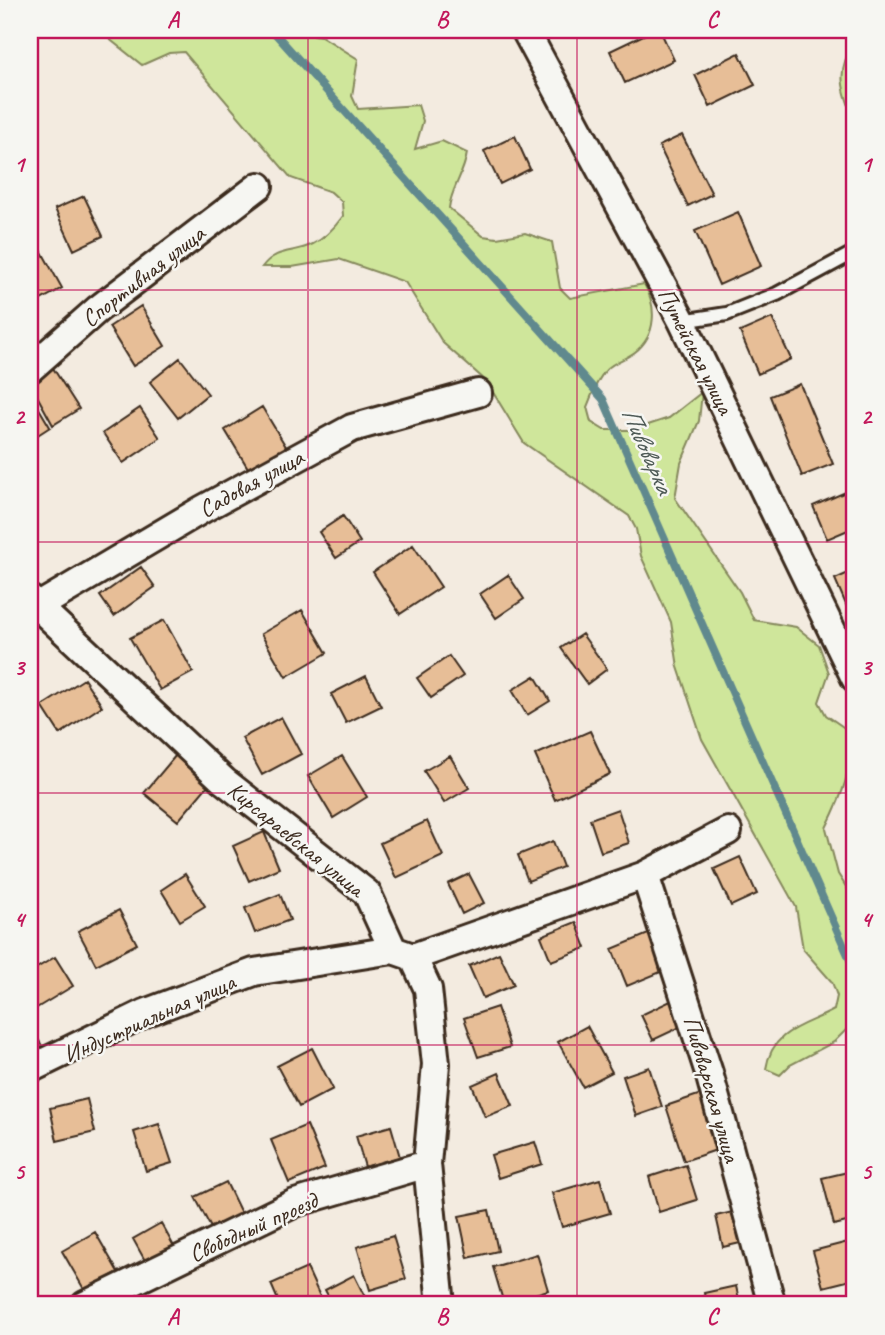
<svg xmlns="http://www.w3.org/2000/svg" width="885" height="1335" font-family="Caveat,sans-serif">
	<rect width="100%" height="100%" fill="#f3ebe0"/>
	<filter id="ink" filterUnits="userSpaceOnUse"><feTurbulence type="fractalNoise" baseFrequency=".0143" numOctaves="2"/><feDisplacementMap in="SourceGraphic" scale="14" xChannelSelector="R" yChannelSelector="G"/><feConvolveMatrix kernelMatrix="1 2 1 2 8 2 1 2 1" color-interpolation-filters="sRGB"/></filter>
	<g filter="url(#ink)">
		<path fill="#cfe69b" stroke="#85885c" stroke-width="2" d="M98 30H282L321 36 358 59 352 96 358 109 418 105 423 121 415 149 442 141 467 153C464 174 451 189 449 208L483 236 497 238 525 233 552 242 560 288 570 298 644 284C657 306 657 335 635 352 626 359 615 361 607 369 597 379 592 395 587 407L591 422 604 430H633L669 418 702 392 699 421 681 463 675 498 740 592 754 620 796 627 819 645 829 673 819 702 826 715 849 731C854 768 842 796 826 828L838 874 855 901V1021L834 1042 790 1065 780 1075 766 1069C772 1029 805 1026 834 1010L837 996 832 982 803 949 796 907 702 739 678 667 671 622 641 556 636 529 629 516 524 443 486 381 443 343 405 282 339 259 292 267H262C277 247 294 254 313 244 325 238 335 227 343 216L342 202 331 192 291 178 184 52 169 53 142 65Z
			M855 44V121C843 93 834 70 855 44Z"/>
		<g fill="none" stroke-linecap="round" stroke-linejoin="round">
			<path stroke="#61898e" stroke-width="8" d="M272 30 603 399 855 971"/>
		</g>
		<path fill="#e7be97" stroke="#3b2a1e" stroke-width="2" d="M654 30H660L674 60 625 83 610 51Z
			M739 53 755 85 710 107 695 75Z
			M682 135 712 194 688 206 659 146Z
			M515 136 530 169 500 184 484 151Z
			M84 196 103 236 74 250 55 209Z
			M738 212 761 266 719 285 695 231Z
			M37 243 62 288 30 306V247Z
			M141 306 165 346 133 366 109 327Z
			M772 318 791 359 758 374 740 332Z
			M180 358 208 394 178 418 150 382Z
			M53 368 79 409 53 425 30 383Z
			M800 384 833 464 802 476 770 396Z
			M34 400 50 427 30 440V402Z
			M262 407 288 450 251 473 225 430Z
			M140 408 160 438 123 463 103 433Z
			M855 488V527L827 539 813 506Z
			M343 516 360 542 336 558 319 532Z
			M413 545 441 587 400 614 373 572Z
			M141 567 155 587 114 616 100 596Z
			M855 570V604L847 607 835 579Z
			M508 575 524 599 496 618 480 594Z
			M302 610 327 653 286 677 261 634Z
			M164 620 193 672 160 690 130 638Z
			M582 634 607 669 587 684 561 648Z
			M449 656 463 676 431 698 417 678Z
			M366 676 381 706 346 723 331 694Z
			M535 676 550 701 527 715 512 690Z
			M84 679 102 706 60 734 42 706Z
			M281 717 301 754 262 775 242 738Z
			M590 731 610 774 555 800 535 755Z
			M176 755 210 783 178 821 144 793Z
			M342 756 367 797 333 818 308 776Z
			M450 756 469 788 444 803 424 771Z
			M618 809 629 843 601 852 590 819Z
			M427 821 443 856 396 878 380 843Z
			M264 832 279 868 249 881 233 846Z
			M553 841 563 867 528 881 518 855Z
			M740 857 757 894 731 906 714 869Z
			M185 874 205 906 180 921 161 890Z
			M469 874 484 903 462 914 448 884Z
			M280 894 290 920 255 933 245 908Z
			M119 910 137 944 96 965 78 931Z
			M576 922 586 948 551 961 541 936Z
			M653 932 668 969 627 986 612 949Z
			M499 953 514 985 483 998 469 966Z
			M55 957 73 986 35 1009 30 1001V972Z
			M679 997 691 1022 653 1040 641 1015Z
			M497 1007 510 1047 478 1057 464 1018Z
			M587 1026 612 1072 583 1087 558 1042Z
			M30 1027 41 1044 30 1051Z
			M312 1048 333 1089 299 1107 277 1066Z
			M649 1067 662 1107 636 1116 623 1076Z
			M499 1073 513 1106 485 1117 472 1085Z
			M704 1093 722 1148 684 1161 666 1106Z
			M87 1099 95 1132 57 1141 50 1108Z
			M159 1124 172 1163 146 1171 134 1132Z
			M307 1125 325 1168 289 1183 271 1140Z
			M391 1126 400 1157 365 1167 356 1136Z
			M535 1142 542 1164 498 1178 491 1155Z
			M686 1165 697 1200 659 1212 649 1177Z
			M852 1171 855 1220 834 1225 822 1178Z
			M600 1179 610 1213 562 1227 552 1193Z
			M226 1182 242 1215 212 1230 195 1197Z
			M489 1210 498 1251 468 1258 459 1216Z
			M741 1210 749 1241 723 1247 716 1216Z
			M161 1223 176 1250 148 1266 133 1239Z
			M95 1232 118 1272 85 1291 62 1251Z
			M393 1236 406 1279 370 1290 357 1247Z
			M848 1242 855 1279 823 1287 813 1251Z
			M537 1254 548 1290 504 1304 493 1267Z
			M307 1268 323 1303 280 1305 271 1284Z
			M354 1275 365 1297 349 1305H333L325 1290Z
			M736 1286 740 1305H707L704 1293Z"/>
		<g fill="none" stroke-linecap="round" stroke-linejoin="round">
			<g stroke="#3b2a1e" stroke-width="18">
				<path id="service" d="M682 321 727 314 777 294 855 252"/>
			</g>
			<g stroke="#3b2a1e" stroke-width="32">
				<path id="minor" d="M525 30 682 321 855 678
					M30 369 98 309 259 186
					M30 599 224 781 367 893 393 950 413 957 428 989 436 1064 427 1164 441 1305
					M39 606 203 509 352 428 478 393
					M645 875 709 1073 772 1305
					M413 957 645 875 728 831
					M30 1069 145 1013 254 972 393 950
					M85 1305 295 1203 427 1164"/>
			</g>
			<use href="#service" stroke="#f6f6f2" stroke-width="12"/>
			<use href="#minor" stroke="#f6f6f2" stroke-width="26"/>
		</g>
	</g>
	<path fill="none" stroke="#c2185b" stroke-width="2" stroke-opacity="0.55" d="M308 30V1305M577 30V1305M30 290H855M30 542H855M30 793H855M30 1045H855"/>
	<g text-anchor="middle" stroke-width="5" stroke-linejoin="round" paint-order="stroke">
		<g font-size="24" fill="#3b2a1e" stroke="#f6f6f2">
			<text transform="translate(143 276) rotate(-38)" y="8">Спортивная улица</text>
			<text transform="translate(696 351) rotate(63)" y="8">Путейская улица</text>
			<text transform="translate(251 483) rotate(-29)" y="8">Садовая улица</text>
			<text transform="translate(296 839) rotate(39)" y="8">Кирсараевская улица</text>
			<text transform="translate(149 1018) rotate(-24)" y="8">Индустриальная улица</text>
			<text transform="translate(712 1089) rotate(74)" y="8">Пивоварская улица</text>
			<text transform="translate(253 1227) rotate(-24)" y="8">Свободный проезд</text>
		</g>
		<g font-size="26" font-style="italic" fill="#4e5a56" stroke="#f6f6f2">
			<text transform="translate(648 450) rotate(66)" y="9">Пивоварка</text>
		</g>
	</g>
	<rect width="885" height="1335" fill="none" stroke="#f6f6f2" stroke-width="77"/>
	<rect x="38" y="38" width="808" height="1258" fill="none" stroke="#c2185b" stroke-width="2.5"/>
	<g font-size="23" text-anchor="middle" font-weight="bold" fill="#c2185b">
		<text x="173" y="27">A</text>
		<text x="442" y="27">B</text>
		<text x="712" y="27">C</text>
		<text x="19" y="172">1</text>
		<text x="866" y="172">1</text>
		<text x="19" y="424">2</text>
		<text x="866" y="424">2</text>
		<text x="19" y="675">3</text>
		<text x="866" y="675">3</text>
		<text x="19" y="927">4</text>
		<text x="866" y="927">4</text>
		<text x="19" y="1179">5</text>
		<text x="866" y="1179">5</text>
		<text x="173" y="1324">A</text>
		<text x="442" y="1324">B</text>
		<text x="712" y="1324">C</text>
	</g>
</svg>
